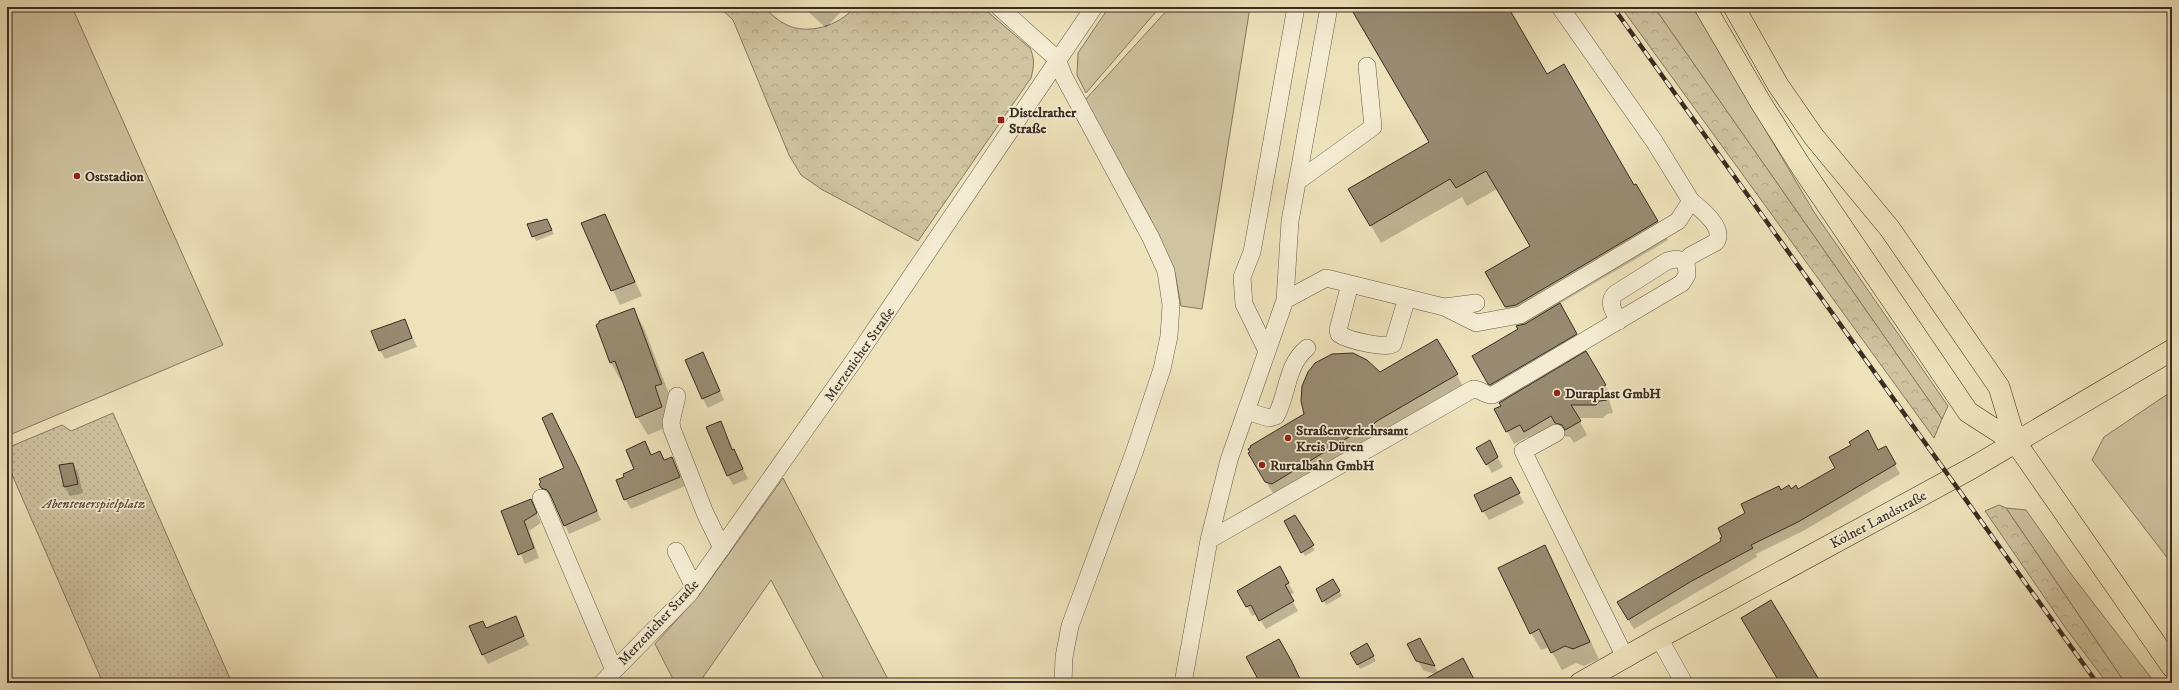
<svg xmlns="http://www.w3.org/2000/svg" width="2179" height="690" font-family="'IM FELL DW Pica',serif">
	<defs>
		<pattern id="forest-crowns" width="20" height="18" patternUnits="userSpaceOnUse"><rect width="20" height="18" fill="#cfc3a0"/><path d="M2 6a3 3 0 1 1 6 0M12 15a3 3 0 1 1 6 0" fill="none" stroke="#b2a88a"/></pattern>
		<pattern id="park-dots" width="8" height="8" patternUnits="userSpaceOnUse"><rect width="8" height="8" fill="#cfc3a0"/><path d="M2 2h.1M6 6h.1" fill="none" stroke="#b2a88a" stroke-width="1.8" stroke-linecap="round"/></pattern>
	</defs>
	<rect width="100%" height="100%" fill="#eee2ba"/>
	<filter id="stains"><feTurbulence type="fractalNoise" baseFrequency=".005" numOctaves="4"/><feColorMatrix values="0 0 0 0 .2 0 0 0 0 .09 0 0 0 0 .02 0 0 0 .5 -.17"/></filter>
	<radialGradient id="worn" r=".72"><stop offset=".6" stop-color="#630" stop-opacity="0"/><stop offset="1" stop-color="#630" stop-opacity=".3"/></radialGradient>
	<path fill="#cfc3a0" stroke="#847861" d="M7 7H72L223 345 7 436Z
		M1109 7H1160L1086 93 1077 75 1078 53Z
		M1170 7H1250L1202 309 1181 306 1175 273 1150 218 1085 100Z
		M1654 7H1693L1814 212 1948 406 1942 419Z
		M2172 391V564L2092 460 2104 437Z
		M783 478 890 683H826L771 580 699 683H675L655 644 700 594Z
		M2006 508 2026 510 2071 574 2155 683H2125Z"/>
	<path fill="url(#forest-crowns)" stroke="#847861" d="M719 7C729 7 754 4 762 8 770 11 776 20 785 24 807 36 839 26 855 7H982L1030 48C1035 59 1034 66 1031 78L918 241 821 189 801 175 789 155 733 20Z
		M1621 7H1654L1942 419 1934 438Z
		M1999 505 2006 508 2125 683H2107L2067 630 1985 511Z"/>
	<path fill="url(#park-dots)" stroke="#847861" d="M113 413 232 683H103L7 463V448L62 425 71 431Z"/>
	<path fill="#0003" d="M803 7H845L826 28Z
		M1351 7H1507L1547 75 1634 186 1636 185 1668 240 1559 304 1612 398 1609 400 1613 413 1607 414 1603 418H1578L1587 435 1574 443 1570 437 1563 436 1533 444 1528 437 1514 444 1507 431 1502 406 1473 356 1519 329 1486 273 1531 247 1497 189 1467 206 1462 197 1381 243 1350 190 1431 143Z
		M605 216 642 296 620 305 582 224Z
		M549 224 554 234 536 241 528 225Z
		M633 309 644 328 672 402 665 405 672 425 648 435 637 417 623 380 621 381 611 363 597 325Z
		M405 320 417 347 385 359 380 350Z
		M1437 341 1467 393 1277 500 1249 454Z
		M703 354 724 400 708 408 703 399Z
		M720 422 748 479 733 485 728 476Z
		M556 423 583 478 601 520 569 534 553 498 547 496 542 488 565 468Z
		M645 443 652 455 660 452 665 461 672 458 685 486 631 509 625 499V477L635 469Z
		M1885 447 1900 474 1803 531 1756 554 1757 557 1634 629 1618 603 1722 541 1746 513 1780 491 1798 490 1836 468Z
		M1478 449 1494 451 1503 467 1492 473Z
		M73 464 78 473 83 493 70 496 65 487Z
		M1516 488 1524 503 1489 520 1483 511Z
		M531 500 541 523 529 531 539 558 525 564 503 512Z
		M1294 517 1315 550 1305 556 1286 522Z
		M1545 546 1599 659 1584 666 1576 663 1562 670 1549 647 1541 650 1531 633Z
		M1280 568 1294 593 1289 595 1298 611 1266 629 1257 614 1252 616 1239 591Z
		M1333 580 1342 596 1326 605 1317 590Z
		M515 617 529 645 488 664 483 655 487 629Z
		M1419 639 1438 672 1476 683H1419L1435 674 1423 670 1409 645Z
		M1367 645 1376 661 1360 669 1351 653Z"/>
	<path fill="#988b71" stroke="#3a2d22" d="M1350 7H1508L1547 74 1564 64 1634 185 1636 184 1658 221 1516 305 1505 307 1485 272 1530 246 1486 171 1456 188 1450 179 1370 226 1348 189 1429 142Z
		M605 214 635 282 611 291 581 223Z
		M547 219 552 230 532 237 527 224Z
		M1560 303 1577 334 1490 385 1488 384 1472 356 1518 329 1516 326 1525 324Z
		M634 308 662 384 655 386 662 407 636 418 615 361 610 363 596 325 599 323V321Z
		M405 319 412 338 379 351 371 331Z
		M1437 339 1458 374 1377 421 1367 431 1349 437 1272 484 1265 482 1248 453 1250 452 1248 449 1251 447 1250 446 1304 414 1301 401 1302 386 1308 372 1315 363 1332 354 1353 353 1367 360 1380 372Z
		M1586 351 1606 385 1603 387 1607 400 1600 401 1596 405H1571L1581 421 1565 430 1562 425 1555 423 1551 416 1524 432 1520 425 1506 432 1494 409 1501 406 1499 403Z
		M703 352 720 391 702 399 685 360Z
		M552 413 579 468 597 511 564 526 550 494 547 490 541 488 539 484 541 482 539 479 564 468 542 418Z
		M721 421 732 450 734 449 743 469 727 476 706 427Z
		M1868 430 1878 450 1886 446 1896 464 1798 522 1751 545 1753 548 1690 582 1628 620 1617 602 1721 541 1720 538 1722 537 1718 528 1745 513 1741 504 1779 486 1781 490 1789 485 1791 489 1796 485 1798 489 1835 468 1829 457 1851 445 1849 442Z
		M1490 440 1498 457 1486 465 1476 448Z
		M645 441 651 455 660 451 664 460 672 457 680 477 624 500 616 480 624 477 623 474 634 469 626 450Z
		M73 463 78 484 64 487 59 465Z
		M1511 477 1520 493 1482 512 1474 495Z
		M531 499 537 513 524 521 534 548 518 555 501 511Z
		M1295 515 1314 545 1301 553 1284 521Z
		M1545 545 1590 642 1573 649 1565 646 1551 653 1539 629 1530 634 1498 568Z
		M1280 566 1289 583 1285 585 1294 601 1259 621 1251 605 1246 607 1237 591Z
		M1333 579 1340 591 1322 602 1316 589Z
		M1771 600 1821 683H1780L1741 618Z
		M516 616 524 636 482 655 469 626 483 621 486 628Z
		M1420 638 1435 666 1416 661 1407 644Z
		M1279 639 1292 662 1302 683H1260L1246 657Z
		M1367 643 1374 656 1357 665 1350 653Z
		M1463 658 1476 683H1418Z"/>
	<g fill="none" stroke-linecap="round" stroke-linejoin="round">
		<g stroke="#675a48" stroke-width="18">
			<path id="minor" d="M999 7 1057 59 1064 77 1151 238 1166 271 1171 305 1169 336 1162 369 1135 450 1070 626 1064 657 1063 683
				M1298 181 1373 127 1367 66
				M1350 284 1338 330 1339 334C1347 340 1386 349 1393 344L1407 298
				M1285 300 1290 221 1329 7
				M1444 307 1476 323 1520 315 1678 221 1691 201 1654 141 1560 7
				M1619 321C1614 312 1607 303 1615 294L1667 261 1676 259 1686 261
				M1267 351 1244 304 1242 277 1252 252 1296 7
				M677 396 671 422 672 429 705 513 722 548
				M1246 411 1269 418 1276 416C1288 394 1286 365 1307 348
				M1556 433 1523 451 1625 657
				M541 498 614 670
				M1209 540 1473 389C1481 389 1485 396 1493 395L1682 283 1687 275 1686 261 1690 256 1716 242C1725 228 1701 209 1691 201
				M676 551 694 587
				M1659 638 1684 683
				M602 683 689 594 855 359 1094 7
				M1183 683 1209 540 1229 460 1285 300 1326 278 1444 307 1476 303"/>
		</g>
		<g stroke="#3a2d22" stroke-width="22">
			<path id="major" d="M1705 7 1761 103 1802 168 1968 412 2016 443
				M1734 7 1778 85 1814 137 1890 229 1999 387 2016 443 2172 667
				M1580 683 1659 638 1972 468 2172 350"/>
		</g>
		<use href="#minor" stroke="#f4ecd2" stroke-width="17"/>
		<use href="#major" stroke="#eee2ba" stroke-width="21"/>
		<g stroke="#3a2d22" stroke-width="4.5">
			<path id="rail" d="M1613 7 2097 683"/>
		</g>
		<use href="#rail" stroke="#f4ecd2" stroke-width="3" stroke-dasharray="9" stroke-linecap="butt"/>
	</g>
	<g fill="#8f2418" stroke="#f4ecd2" stroke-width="1.5">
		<rect x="997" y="116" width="8" height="8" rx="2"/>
		<circle cx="77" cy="176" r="4"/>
		<circle cx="1557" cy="393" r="4"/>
		<circle cx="1288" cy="438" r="4"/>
		<circle cx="1262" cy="465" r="4"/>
	</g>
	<g text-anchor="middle" stroke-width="3.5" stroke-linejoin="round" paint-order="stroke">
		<g font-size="14" font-weight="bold" fill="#3a2d22" stroke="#f4ecd2" text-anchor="start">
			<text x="1009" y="117">Distelrather<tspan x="1009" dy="16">Straße</tspan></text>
			<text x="85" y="181">Oststadion</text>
			<text x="1565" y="398">Duraplast GmbH</text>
			<text x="1296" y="435">Straßenverkehrsamt<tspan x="1296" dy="16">Kreis Düren</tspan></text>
			<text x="1270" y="470">Rurtalbahn GmbH</text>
		</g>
		<g font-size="14" fill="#3a2d22" stroke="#f4ecd2">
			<text transform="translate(859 354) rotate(-55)" y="5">Merzenicher Straße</text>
			<text transform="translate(1878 519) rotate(-28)" y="5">Kölner Landstraße</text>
			<text transform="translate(658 622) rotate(-47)" y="5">Merzenicher Straße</text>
		</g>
		<g font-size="14" font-style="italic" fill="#584b3b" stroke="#f4ecd2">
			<text x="94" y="508">Abenteuerspielplatz</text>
		</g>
	</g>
	<rect width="2179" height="690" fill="none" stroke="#eee2ba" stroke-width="24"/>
	<rect x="8" y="8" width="2163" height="674" fill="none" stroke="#3a2d22" stroke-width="2"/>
	<rect x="12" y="12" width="2155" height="666" fill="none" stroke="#3a2d22"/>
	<rect width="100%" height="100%" filter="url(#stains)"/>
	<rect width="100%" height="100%" fill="url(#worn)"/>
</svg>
